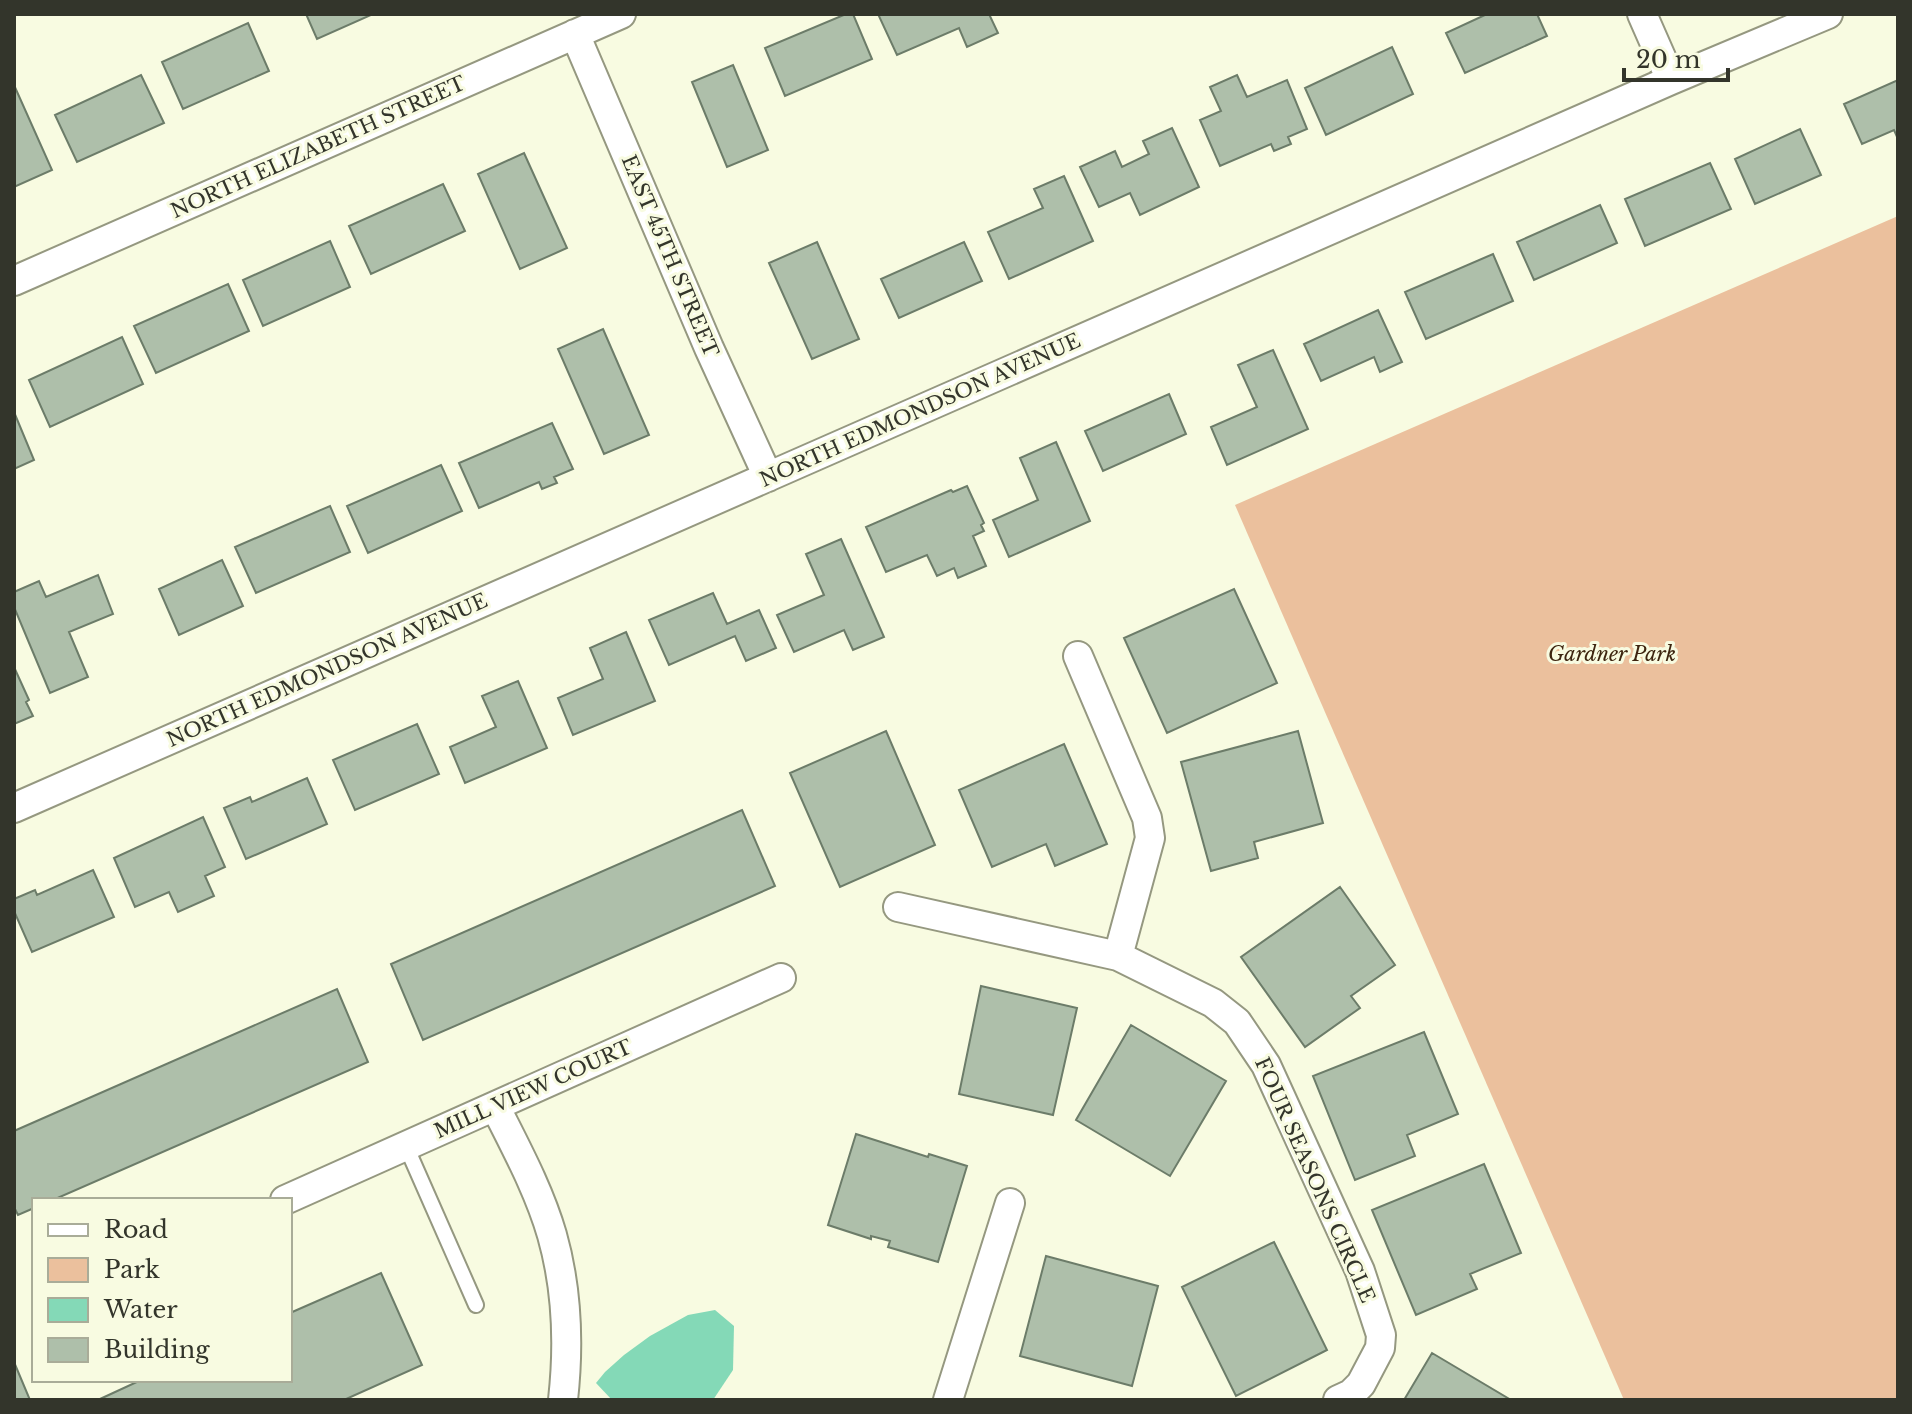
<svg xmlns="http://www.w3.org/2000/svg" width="1912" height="1414" font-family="'Libre Baskerville',serif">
	<rect width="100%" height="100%" fill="#f8fbe1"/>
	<path fill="#ebc09d" d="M1898 216V1400H1624L1235 505Z"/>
	<path fill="#84d9b7" d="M715 1310 734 1326 733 1370 713 1400H612L596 1383 605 1372 624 1355 650 1336 688 1315Z"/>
	<path fill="#aebfaa" stroke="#6c7c69" stroke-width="2" d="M306 14H370L371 15 317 39Z
		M846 14H853L872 59 785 96 765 48Z
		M878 14H989L998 33 967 47 959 28 897 55Z
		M1487 14H1537L1547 36 1465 73 1446 33Z
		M248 23 269 71 183 109 162 62Z
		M1392 47 1413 94 1326 135 1305 88Z
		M733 65 768 150 727 167 692 82Z
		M141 75 164 123 77 162 55 115Z
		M1237 75 1247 97 1287 80 1307 129 1288 137 1291 144 1274 151 1271 144 1220 166 1200 120 1221 111 1210 87Z
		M1898 80V139L1894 130 1862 144 1844 104Z
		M14 85 52 170 14 187Z
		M1172 128 1199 187 1140 215 1130 193 1099 207 1080 167 1115 151 1122 167 1149 154 1143 141Z
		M1800 129 1821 175 1755 204 1735 159Z
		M524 153 567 248 520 269 478 174Z
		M1710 163 1731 209 1645 246 1625 199Z
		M1064 176 1093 241 1009 279 988 232 1043 208 1034 189Z
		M443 184 465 231 371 274 349 226Z
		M1600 205 1617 243 1534 280 1517 242Z
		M330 241 350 287 263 326 243 280Z
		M817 242 859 339 812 359 769 263Z
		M964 242 982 281 899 318 881 279Z
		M1493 254 1513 301 1426 339 1405 292Z
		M228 284 249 331 156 373 134 326Z
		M1378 310 1402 362 1380 372 1374 357 1321 381 1304 344Z
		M603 329 649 435 604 454 558 349Z
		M122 337 143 384 50 427 29 380Z
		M1273 350 1308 429 1227 465 1211 427 1257 407 1238 365Z
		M1169 394 1186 434 1103 471 1085 431Z
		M14 412 34 460 14 469Z
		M552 423 573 469 554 477 557 483 542 489 539 482 479 508 459 463Z
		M1056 442 1090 521 1009 557 993 520 1038 500 1020 458Z
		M441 465 462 511 368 553 347 506Z
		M967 486 984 523 981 525 984 531 973 536 986 566 958 578 954 568 937 576 927 555 886 572 866 527 951 490 953 492Z
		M330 506 350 552 256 593 235 547Z
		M841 539 884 637 853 650 844 630 794 652 777 615 824 595 806 554Z
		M222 560 243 606 179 635 159 589Z
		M98 575 113 614 69 632 88 677 50 693 14 607V592L39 581 46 597Z
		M1234 589 1277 683 1167 733 1124 638Z
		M713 593 727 624 759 610 776 648 746 661 735 636 669 665 649 620Z
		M626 632 655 701 573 735 558 698 603 679 590 648Z
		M14 667 29 700 26 702 33 716 14 724Z
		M518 681 547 748 465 783 450 747 496 727 482 696Z
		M417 724 439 774 355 810 333 760Z
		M886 731 935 845 840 887 790 773Z
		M1298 731 1323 823 1254 842 1258 858 1211 871 1181 762Z
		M1064 744 1107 844 1055 866 1046 844 992 867 959 790Z
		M307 778 327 824 246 859 224 808 250 797 252 802Z
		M742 810 775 886 423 1040 391 964Z
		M203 817 225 867 205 876 214 896 178 912 169 892 135 907 114 858Z
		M93 870 114 917 32 952 14 911V899L35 890 37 895Z
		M1340 887 1395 965 1351 996 1360 1008 1305 1047 1241 957Z
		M981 986 1077 1008 1053 1115 959 1094Z
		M337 989 368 1062 53 1200H34V1208L18 1215 14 1207V1131Z
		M1131 1025 1226 1081 1170 1176 1076 1120Z
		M1424 1032 1458 1114 1407 1135 1415 1156 1355 1180 1313 1076Z
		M856 1134 928 1157 929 1154 967 1166 938 1262 888 1247 890 1241 871 1236V1239L828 1225Z
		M1484 1164 1521 1253 1470 1274 1477 1289 1416 1315 1372 1210Z
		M1274 1242 1327 1350 1236 1396 1182 1287Z
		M1046 1256 1158 1286 1132 1386 1020 1356Z
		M381 1273 422 1365 344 1400H100V1399L141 1380H290V1313Z
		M1432 1353 1511 1400H1404Z
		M14 1362 30 1400H14Z"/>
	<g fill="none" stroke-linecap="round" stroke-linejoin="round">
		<g stroke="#959880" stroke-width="18">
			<path id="service" d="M406 1146 476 1305"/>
		</g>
		<g stroke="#959880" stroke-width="32">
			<path id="minor" d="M1642 14 1671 80
				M575 34 709 348 768 477
				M14 281 621 14
				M1078 656 1147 818 1150 838 1118 956
				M14 808 1671 80 1828 14
				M898 907 1118 956 1213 1003 1237 1022 1266 1065 1360 1271 1381 1335 1380 1348 1361 1384 1351 1394 1338 1400
				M495 1106C516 1148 539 1190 552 1235 567 1288 569 1346 563 1400
				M285 1200 781 978
				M948 1400 1010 1203"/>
		</g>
		<use href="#service" stroke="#fff" stroke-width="14"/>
		<use href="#minor" stroke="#fff" stroke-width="28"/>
	</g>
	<g text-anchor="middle" stroke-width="6" stroke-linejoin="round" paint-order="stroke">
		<g font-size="20" fill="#33352b" stroke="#f8fbe1">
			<text transform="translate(318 147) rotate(-24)" y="7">NORTH ELIZABETH STREET</text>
			<text transform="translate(670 256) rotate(67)" y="7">EAST 45TH STREET</text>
			<text transform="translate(920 410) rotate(-24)" y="7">NORTH EDMONDSON AVENUE</text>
			<text transform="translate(327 670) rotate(-24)" y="7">NORTH EDMONDSON AVENUE</text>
			<text transform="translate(533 1089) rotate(-24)" y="7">MILL VIEW COURT</text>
			<text transform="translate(1315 1180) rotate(66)" y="7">FOUR SEASONS CIRCLE</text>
		</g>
		<g font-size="20" font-style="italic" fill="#3d240f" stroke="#f8fbe1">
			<text x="1612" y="661">Gardner Park</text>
		</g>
	</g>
	<rect width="1912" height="1414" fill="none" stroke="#33352b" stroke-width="32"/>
	<rect x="32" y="1198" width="260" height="184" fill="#f8fbe1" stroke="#a9ac98" stroke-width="2"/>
	<rect x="48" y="1224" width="40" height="12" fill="#ffffff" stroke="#a9ac98" stroke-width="2"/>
	<text x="104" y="1238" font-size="24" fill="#33352b">Road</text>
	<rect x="48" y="1258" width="40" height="24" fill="#ebc09d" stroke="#a9ac98" stroke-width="2"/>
	<text x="104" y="1278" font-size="24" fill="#33352b">Park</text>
	<rect x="48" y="1298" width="40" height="24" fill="#84d9b7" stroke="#a9ac98" stroke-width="2"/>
	<text x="104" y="1318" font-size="24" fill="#33352b">Water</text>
	<rect x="48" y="1338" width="40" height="24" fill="#aebfaa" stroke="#a9ac98" stroke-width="2"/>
	<text x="104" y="1358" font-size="24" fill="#33352b">Building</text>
	<path d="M1624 68v12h104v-12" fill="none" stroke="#33352b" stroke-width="4"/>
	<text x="1636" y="68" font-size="24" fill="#33352b" stroke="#f8fbe1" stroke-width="6" paint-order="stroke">20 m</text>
</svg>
